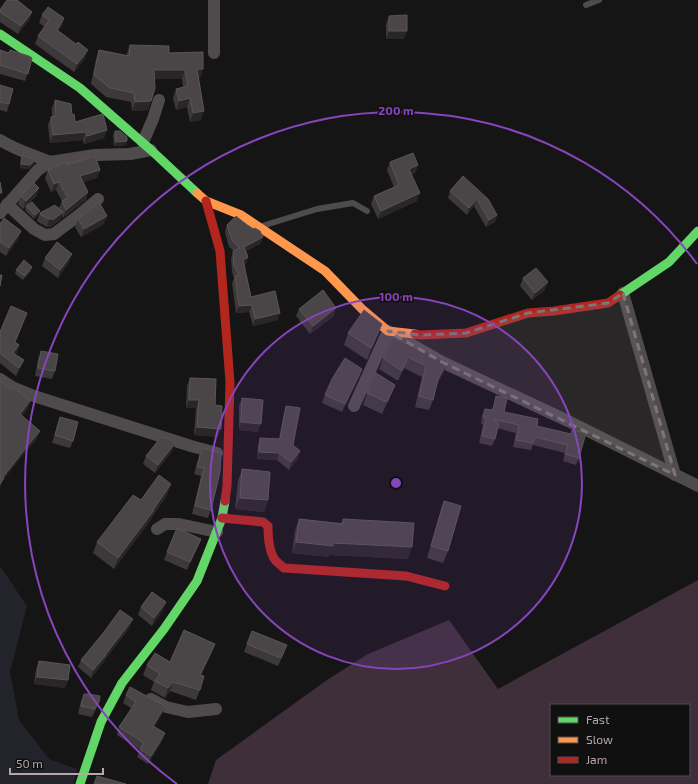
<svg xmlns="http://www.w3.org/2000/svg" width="698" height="784" font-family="'Exo 2',sans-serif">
	<rect width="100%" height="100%" fill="#161515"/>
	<path fill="#23242b" d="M0 566 27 606 10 672 19 720 49 759 77 769 74 784H0Z"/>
	<path fill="#3e2f3b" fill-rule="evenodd" d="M698 580V784H208L216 760 327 680 368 654 449 620 498 689ZM551 705H689V775H551Z"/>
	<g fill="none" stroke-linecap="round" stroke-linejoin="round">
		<path stroke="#4f4b4d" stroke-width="6" d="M586 5 599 0
			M262 226 317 209 353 203 367 211"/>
		<path stroke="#4f4b4d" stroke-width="12" d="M214 0V53
			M0 140C15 150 34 155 50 162
			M143 142 153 119 159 100
			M7 204 34 229 45 235 54 234 79 215 98 199
			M0 213 38 170 50 162 95 155 130 154 151 150
			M623 293 675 475
			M0 379 12 387 34 396 191 446 217 453
			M354 406 388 331 442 362 568 421 698 486
			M157 529 165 524H179L217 532
			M151 699 166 707 188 712 216 709"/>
		<path stroke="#63d668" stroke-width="9" d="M0 34 80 88 151 150 197 193
			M620 295 669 262 698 231
			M80 784 101 722 122 683 164 629 197 581 222 518 225 501"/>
		<path stroke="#ff974d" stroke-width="9" d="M197 193 206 201 241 215 325 271 362 309 388 331 415 334"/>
		<path stroke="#b3261e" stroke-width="9" d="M206 201 220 251 230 382 227 486 225 501
			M415 334 421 335 466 333 528 313 554 311 608 303 620 295
			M222 518 263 522 268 526C268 537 269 553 276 561 279 564 282 566 284 568L406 576 445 586"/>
	</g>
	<path fill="#3d393b" d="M0 10 32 12 29 20 18 34 0 22Z
		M42 15 64 18 62 26 58 31 85 58 74 72 35 44 38 36 45 27 39 23Z
		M389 16 404 39H386V24Z
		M130 45 169 53 203 69 200 78H199L201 120 190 122 187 107 176 110 173 98 176 89 183 87 182 79H155L151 101 148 110 132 111 131 102 106 97 91 84 96 59 99 50 126 56Z
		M0 50 9 53 32 58 25 81 0 74Z
		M0 85 9 104 7 112 0 110Z
		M55 100 72 115 75 122 107 130 104 138 84 144 83 140 50 143 48 125 51 117H52V108Z
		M115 131 126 145 114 146 113 135Z
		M22 155 35 160 34 164 29 169 20 168 21 159Z
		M390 162 418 165 415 173 411 175 417 201 378 219 371 204 374 196 394 187 387 170Z
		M67 165 100 170 97 178 83 182 88 192 86 200 63 218 62 215 60 220 51 227H47L38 222 37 220 40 213 59 208 62 201 56 190 51 192 45 178 48 170Z
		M39 188 36 196 23 209 18 204 21 196Z
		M450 191 488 199 497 215 495 222 486 227 474 206 467 215 448 198Z
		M26 206 38 215 34 219 25 210Z
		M78 219 104 224 81 237 75 227Z
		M0 224 21 231 18 239 6 256 0 252Z
		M227 225 252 229 263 237 260 244 246 251 248 257 246 264 244 265 251 297 278 320 253 326 249 312 236 313 232 283 234 278 232 272 231 258 234 251 229 247 225 232Z
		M45 258 69 262 58 278 42 266Z
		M16 270 31 271 23 280 15 274Z
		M523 278 545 290 532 300 520 286Z
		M299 309 334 316 310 334 296 316Z
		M382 324 378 335 367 360 344 345 348 333Z
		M0 332 19 345 15 354 21 367 16 376 0 363Z
		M392 337 444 371 437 385 433 400 429 410 415 407 422 377 404 368 398 381 379 369 383 358Z
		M41 351 55 371 52 379 35 376 38 359Z
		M359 377 342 412 322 403 325 395Z
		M190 378 215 405 218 437 194 435 196 408H186L187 386Z
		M367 393 390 397 382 414 363 405Z
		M496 396 504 412 537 426 571 434 572 430 579 458 576 465 563 461 565 453 533 445 531 450 513 447 516 433 497 428 495 439 492 446 479 443 483 425 481 424 482 416 485 409 492 410Z
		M242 398 258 432 239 430V406Z
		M286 406 293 445 298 458 289 470 277 460 257 459 258 445 260 438 279 439 284 413Z
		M60 417 73 441 70 448 52 443Z
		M175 443 172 451 155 473 143 464 146 456Z
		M202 448 211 510 208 518 192 514 201 476 194 474 199 456Z
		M242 469 268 500 264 512 235 509 238 481Z
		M167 495 152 517 150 521 114 569 93 553 97 542 141 500Z
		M444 501 448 551 443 563 427 558 440 513Z
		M299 519 341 523 343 519 408 559 329 555V557L292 553 295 531Z
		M201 539 187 570 164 560 167 552Z
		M166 602 163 610 152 626 138 615 141 607Z
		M130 627 104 661 103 663 91 678 78 667 81 660Z
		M215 644 211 654 201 675 200 690 196 700 170 691 165 698 151 690 154 682 143 675 147 665 170 662Z
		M247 644 284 653 278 666 244 652Z
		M39 661 68 680 65 688 34 684 36 669Z
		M84 694 96 710 92 717 78 714 81 701Z
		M126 695 165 706 162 714 154 727 165 733 162 741 148 764 137 757 140 750 117 735 119 727 131 708 123 703Z"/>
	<path fill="#282626" d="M32 12 29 20 18 34 21 26Z
		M64 18 62 26 54 37 57 30Z
		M389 31H407L404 39H386Z
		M88 50 85 58 74 72 77 64Z
		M197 69H203L200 78H194Z
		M154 70H185L182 79H151Z
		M190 98 187 107 176 110 179 101Z
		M151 101 148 110 132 111 135 102Z
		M204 111 201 120 190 122 193 113Z
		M107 130 104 138 84 144 87 136Z
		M86 132 83 140 50 143 53 135Z
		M127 141 126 145 114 146 116 142Z
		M35 160 34 164 29 169 20 168 21 164Z
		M418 165 415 173 406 177 409 169Z
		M100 170 97 178 77 184 80 176Z
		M59 182 56 190 51 192 54 184Z
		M39 188 36 196 23 209 26 201Z
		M88 192 86 200 63 218 66 210Z
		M420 193 417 201 378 219 381 211Z
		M477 199 474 206 467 215 469 208Z
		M40 211 38 215 34 219 35 215Z
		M63 212 60 220 51 227H47L49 219Z
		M497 215 495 222 486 227 489 220Z
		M107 216 104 224 81 237 84 229Z
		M21 231 18 239 6 256 9 248Z
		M263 237 260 244 241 253 244 247Z
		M72 254 69 262 58 278 60 270Z
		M248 257 246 264 240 267 243 260Z
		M32 267 31 271 23 280 25 276Z
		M548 282 545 290 532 300 535 293Z
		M252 305 249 312 236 313 239 306Z
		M336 308 334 316 310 334 313 326Z
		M280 313 278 320 253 326 255 319Z
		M382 324 378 335 367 360 371 348Z
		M19 345 17 353 11 360 13 353Z
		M408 357 404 368 398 381 402 371Z
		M24 360 21 367 16 376 19 368Z
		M448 361 444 371 434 390 438 379Z
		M362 369 359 377 342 412 345 404Z
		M395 385 390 397 382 414 387 402Z
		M189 400H199L196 408H186Z
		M30 401 28 409 18 421 20 414Z
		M241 422 261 424 258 432 239 430Z
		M197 427 221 429 218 437 194 435Z
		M40 431 37 439 25 453 3 480 0 488V484L3 477 28 445Z
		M175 443 172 451 155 473 158 465Z
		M300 451 298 458 289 470 291 462Z
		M259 452 279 453 277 460 257 459Z
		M171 484 167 495 152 517 150 521 114 569 118 558Z
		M240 498 268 500 264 512 235 509Z
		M201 539 198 547 187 570 190 562Z
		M296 542 333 543 412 547 408 559 329 555V557L292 553Z
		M166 602 163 610 152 626 154 618Z
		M133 619 130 627 104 661 103 663 91 678 93 670Z
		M215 644 211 654 197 685 200 675Z
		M37 677 68 680 65 688 34 684Z
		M173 682 170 691 165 698 168 688Z
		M99 702 96 710 92 717 95 709Z
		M165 706 162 714 150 734 153 726Z
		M165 733 162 741 148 764 151 756Z"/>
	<path fill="#4a4547" stroke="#5b5458" d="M7 0H17L32 12 21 26 0 12V10Z
		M48 7 64 18 57 30 76 44 78 42 88 50 77 64 38 36 49 20 42 15Z
		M407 15V31H389V16Z
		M130 45 169 46V53L203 52V69H197L204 111 193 113 190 98 179 101 176 89 188 86 185 70H154L155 88 151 101 135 102 134 93 110 88 94 75 99 50 129 56Z
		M0 50 9 53 10 50 29 56 32 58 28 74 0 65Z
		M0 85 13 89 9 104 0 102Z
		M55 100 71 104 72 115 74 114 75 122 103 114 107 130 87 136 86 132 53 135 51 117 56 116Z
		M115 131H120L127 137V141L116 142Z
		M413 153 418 165 409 169 420 193 381 211 374 196 399 185 390 162Z
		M22 155 35 160 30 165 21 164Z
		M95 156 100 170 80 176 88 192 66 210 62 201 68 198 59 182 54 184 48 170 66 162 67 165Z
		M463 176 488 199 497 215 489 220 477 199 469 208 450 191Z
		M0 182 2 193H0Z
		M33 182 39 188 26 201 21 196Z
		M32 202 40 211 35 215 26 206Z
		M99 202 107 216 84 229 78 219Z
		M55 205 63 212 54 219H49L41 215 40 213Z
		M236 216 252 229 255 228 260 231 263 237 244 247 248 257 243 260 251 297 275 291 280 313 255 319 252 305 239 306 235 276 239 275 234 266 233 251 240 248 232 240 227 225Z
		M4 218 21 231 9 248 0 242V224Z
		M57 242 72 254 60 270 45 258Z
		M24 260 32 267 25 276 16 270Z
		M536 268 548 282 535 293 523 278Z
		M0 275H2L0 286Z
		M323 290 336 308 313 326 299 309Z
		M11 306 27 313 15 342 19 345 13 353 24 360 19 368 0 353V332Z
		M364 310 382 324 371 348 348 333Z
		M392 337 420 350 422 347 448 361 438 379 433 400 419 396 426 366 408 357 402 371 383 358Z
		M41 351 58 354 55 371 38 368Z
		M345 358 362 369 345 404 325 395 332 379Z
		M376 373 395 385 387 402 367 393Z
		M190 378 216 379 215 405 222 406 221 429 197 427 199 400H189Z
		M0 381 11 390 13 387 30 401 20 414 40 431 28 445 3 477 4 478 0 484Z
		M496 396 507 398 504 412 538 419 537 426 571 434 572 430 586 433 579 458 565 454 568 445 535 437 533 443 516 440 519 425 493 419 499 423 495 439 482 436 486 418 483 417 485 409 493 410Z
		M242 398 263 400 261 424 241 422Z
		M286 406 300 408 293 445 300 451 291 462 279 453 259 452 260 438 280 439Z
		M60 417 78 422 73 441 55 435Z
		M161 437 170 439 175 443 158 465 146 456Z
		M202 448 221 453 220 472 211 510 195 506 204 468 197 467Z
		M242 469 270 472 268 500 240 498Z
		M159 475 171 484 153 510H154L118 558 97 542 133 495 141 500Z
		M444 501 461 506 448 551 431 546Z
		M299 519 343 524V519L414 523 412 547 333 543V546L296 542Z
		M177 528 201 539 190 562 167 552Z
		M152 592 166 602 154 618 141 607Z
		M120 610 133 619 105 655H106L93 670 81 660 104 632Z
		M184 630 215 644 200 675 204 676 200 690 173 682 168 688 155 681 160 674 147 665 155 653 170 662Z
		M252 631 287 645 281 658 247 644Z
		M39 661 70 665 68 680 37 677Z
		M130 687 165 706 153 726 165 733 151 756 140 749 144 743 119 727 136 702 126 695Z
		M84 694H88L100 696 99 702 95 709 81 706Z
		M97 776 126 784H94Z"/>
	<path fill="#7e7479" fill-opacity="0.2" stroke="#7e7479" stroke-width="3" stroke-dasharray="8 5" stroke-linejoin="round" d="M623 293 675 475 442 362 388 331 421 335 466 333 528 313 608 303Z"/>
	<circle cx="396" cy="483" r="186" fill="#8745bc" fill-opacity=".12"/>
	<g fill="none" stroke="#8745bc" stroke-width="2">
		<circle cx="396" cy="483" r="186"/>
		<path d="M177 784A372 372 0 1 1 697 264"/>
	</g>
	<circle cx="396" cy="483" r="6" fill="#8745bc" stroke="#111010" stroke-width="2"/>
	<g font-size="12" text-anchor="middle" font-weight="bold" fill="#8745bc" stroke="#111010" stroke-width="3" stroke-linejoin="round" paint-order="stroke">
		<text x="396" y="115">200 m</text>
		<text x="396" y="301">100 m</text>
	</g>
	<rect x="550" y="704" width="140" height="72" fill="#111010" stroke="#534c50"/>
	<rect x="558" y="717" width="20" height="6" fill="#63d668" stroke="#534c50"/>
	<text x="586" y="724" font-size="12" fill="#b6a7af">Fast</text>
	<rect x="558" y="737" width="20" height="6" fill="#ff974d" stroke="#534c50"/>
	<text x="586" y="744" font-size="12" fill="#b6a7af">Slow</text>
	<rect x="558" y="757" width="20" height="6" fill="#b3261e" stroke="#534c50"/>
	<text x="586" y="764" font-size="12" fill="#b6a7af">Jam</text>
	<path d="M10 768v6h93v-6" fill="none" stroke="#b6a7af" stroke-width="2"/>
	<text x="16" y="768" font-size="12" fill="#b6a7af" stroke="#111010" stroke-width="3" paint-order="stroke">50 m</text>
</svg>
